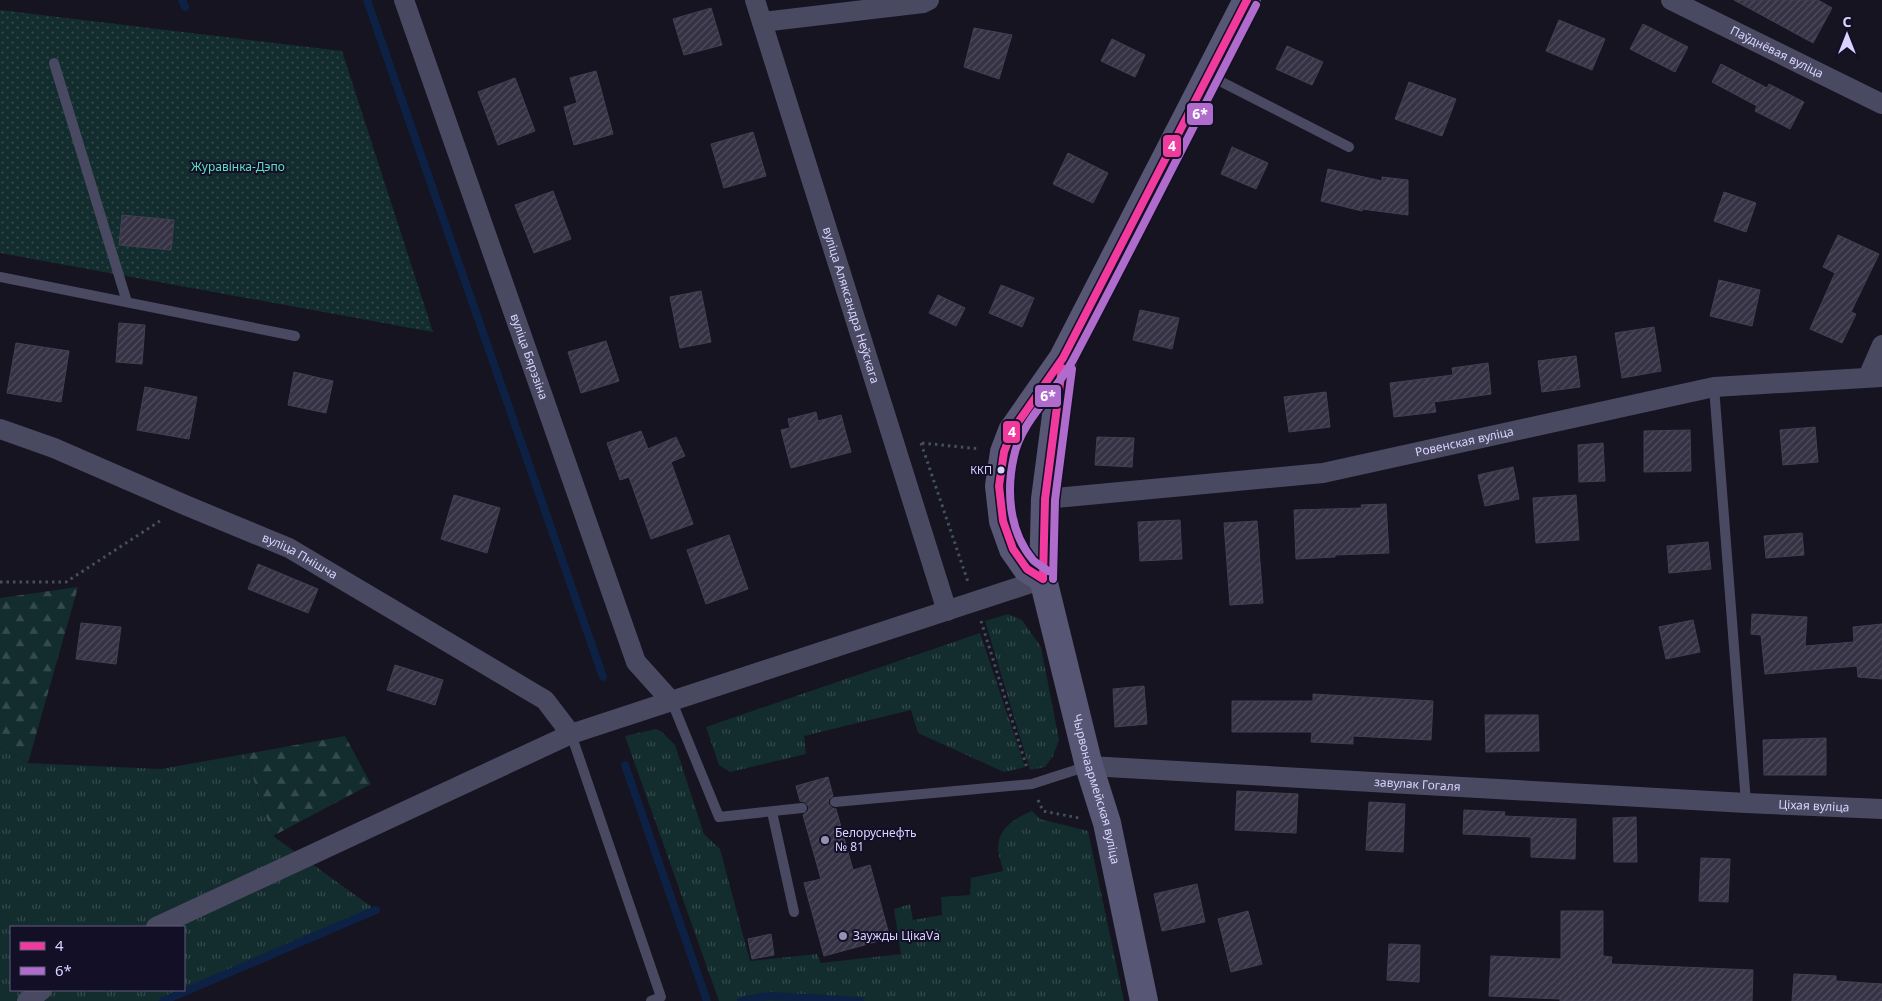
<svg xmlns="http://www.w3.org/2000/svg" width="1882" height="1001" font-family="'Noto Sans',sans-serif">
	<defs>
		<pattern id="grass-tufts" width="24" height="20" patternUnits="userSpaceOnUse" patternTransform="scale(1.25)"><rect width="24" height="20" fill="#132c2d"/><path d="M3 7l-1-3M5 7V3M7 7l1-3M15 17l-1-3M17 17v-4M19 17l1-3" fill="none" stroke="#354a4c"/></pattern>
		<pattern id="forest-firs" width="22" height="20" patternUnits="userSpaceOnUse" patternTransform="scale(1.25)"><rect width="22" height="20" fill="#132c2d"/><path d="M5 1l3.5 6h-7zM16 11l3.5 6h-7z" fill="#354a4c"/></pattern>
		<pattern id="garden-dots" width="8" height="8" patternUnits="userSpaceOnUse" patternTransform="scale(1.25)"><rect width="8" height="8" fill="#132c2d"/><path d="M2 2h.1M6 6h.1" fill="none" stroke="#354a4c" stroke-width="1.8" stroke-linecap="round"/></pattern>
		<pattern id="building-hatch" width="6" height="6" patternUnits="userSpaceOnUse" patternTransform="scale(1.25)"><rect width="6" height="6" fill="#343243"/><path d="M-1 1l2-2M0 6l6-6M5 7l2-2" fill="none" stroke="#514f5f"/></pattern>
	</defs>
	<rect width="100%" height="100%" fill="#161421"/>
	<path fill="url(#grass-tufts)" fill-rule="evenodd" d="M1008 614 1022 620 1041 647 1059 740 1053 756 1045 767 1030 770 985 621Z
		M980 633 1025 767 1004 772 918 733 911 710 804 736 806 754 730 772 719 765 706 727Z
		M656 729 662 732 675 745 704 834 720 849 750 961 817 954 821 963 901 954 894 909 910 904 913 920 942 915 941 897 970 895 971 878 1003 871C1002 864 998 855 998 848 998 827 1016 818 1032 811L1040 819 1088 831 1124 1001H719L625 736Z
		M0 747 28 763 161 769 245 754 273 836 376 910 163 1001H0ZM11 927H184V990H11Z"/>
	<path fill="url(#forest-firs)" d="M78 587 28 763 0 747V598Z
		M345 736 371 784 273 836 245 754Z"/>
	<path fill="url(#garden-dots)" d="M0 10 342 51 433 332 0 253Z"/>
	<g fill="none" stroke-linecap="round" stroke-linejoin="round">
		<path stroke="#0d2144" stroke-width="8" d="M182 0 185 7
			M367 0 603 677
			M625 765 707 1001
			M163 1001 376 910
			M741 1001 769 996 860 1001"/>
	</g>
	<path fill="url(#building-hatch)" stroke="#433f54" d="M1734 0H1818L1832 8 1813 43Z
		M711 8 722 45 684 55 673 19Z
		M1559 20 1605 39 1592 70 1546 51Z
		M1643 24 1688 47 1675 72 1630 49Z
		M974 28 1012 35 999 79 964 67Z
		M1112 39 1145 55 1135 77 1101 61Z
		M1287 46 1323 62 1312 85 1276 69Z
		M1721 64 1767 88 1769 84 1804 102 1790 129 1755 111 1757 106 1712 82Z
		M596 71 613 134 574 145 564 107 577 103 570 78Z
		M515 78 535 131 498 145 478 92Z
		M1409 82 1456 99 1442 136 1395 119Z
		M753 132 766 176 724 188 711 144Z
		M1232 147 1268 163 1256 189 1221 174Z
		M1068 153 1108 173 1093 203 1053 184Z
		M1328 169 1382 181V177L1408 180V215L1362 209V211L1321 201Z
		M553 191 571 239 534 253 515 205Z
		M1724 192 1756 203 1746 232 1714 221Z
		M122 215 174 220 171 250 119 245Z
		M1838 235 1879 254 1851 312 1856 314 1842 343 1810 329 1835 273 1823 267Z
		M1719 280 1760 290 1752 326 1710 316Z
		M1001 285 1034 298 1022 327 989 313Z
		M701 291 711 342 680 348 670 297Z
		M938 295 965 308 956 326 929 313Z
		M1140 310 1179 318 1172 349 1133 340Z
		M119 323 145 325 142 364 116 362Z
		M1654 327 1661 371 1622 378 1615 333Z
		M606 341 619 381 581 393 568 352Z
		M16 343 69 351 61 402 7 393Z
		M1576 356 1580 387 1542 392 1538 361Z
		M1488 363 1491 394 1434 402 1436 412 1394 417 1390 383 1453 375 1452 368Z
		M294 372 333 381 326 413 288 405Z
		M145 387 197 397 189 439 137 430Z
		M1326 392 1330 427 1289 432 1284 397Z
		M816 412 818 421 841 415 851 452 791 468 781 430 790 428 788 419Z
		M1815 427 1818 462 1783 465 1780 430Z
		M1690 430 1691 471 1644 472V431Z
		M641 431 648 449 676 437 685 456 671 462 693 524 651 539 629 477 620 480 607 443Z
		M1097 437 1134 438 1132 467 1095 465Z
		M1603 443 1605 481 1579 482 1578 445Z
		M1513 467 1519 499 1485 506 1478 475Z
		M454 495 500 508 487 553 441 539Z
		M1576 495 1579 540 1536 543 1533 498Z
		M1386 504 1389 553 1335 555V557L1296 559 1294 510 1362 508 1361 505Z
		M1180 520 1182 559 1140 561 1138 522Z
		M1257 521 1263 603 1230 605 1224 523Z
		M1802 533 1804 555 1766 558 1764 536Z
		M729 535 748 589 706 604 687 550Z
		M1708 542 1711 569 1669 573 1667 546Z
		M258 564 318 589 308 613 248 589Z
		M1752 614 1807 617 1805 646 1854 642 1853 627 1882 624V679L1858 677 1857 666 1765 674 1761 635 1751 634Z
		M1693 620 1700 652 1666 659 1659 627Z
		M81 623 121 627 116 664 76 659Z
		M395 665 443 680 435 705 387 690Z
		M1144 686 1147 724 1115 727 1113 689Z
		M1313 694 1433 701 1431 740 1353 736V744L1311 742 1312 732H1232V701H1313Z
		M1485 715H1538L1539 751 1486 752Z
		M1826 738V775H1764L1763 740Z
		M828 777 833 796 829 799 828 803 832 808 836 809 853 870 870 865 890 938 824 956 804 883 821 879 803 815 808 811 809 807 805 802 800 801 796 786Z
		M1237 791 1298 794 1296 833 1235 830Z
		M1369 802 1405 804 1403 852 1366 850Z
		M1464 810 1505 812 1504 816 1576 819 1575 859 1531 857V837L1463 834Z
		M1636 817 1637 862H1614L1613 818Z
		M1701 858 1730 859 1728 902 1699 901Z
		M1197 884 1205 922 1162 931 1154 894Z
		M1248 911 1262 964 1231 972 1218 919Z
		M1561 911H1603V956L1612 957 1611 964 1753 970 1752 1001H1560V999L1489 996 1491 956 1561 959Z
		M771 934 774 955 752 959 748 939Z
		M1389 944 1420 945 1419 982 1387 980Z
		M1794 974 1836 976V981L1882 984V1001H1792Z"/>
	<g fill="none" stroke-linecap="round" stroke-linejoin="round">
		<path stroke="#44505f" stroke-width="3" stroke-dasharray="2.5 4" stroke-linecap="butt" d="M921 443 968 582
			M922 443 980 449
			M0 582H66L163 519
			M981 621 1027 768
			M1038 800 1043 811 1079 818"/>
		<path stroke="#4a4962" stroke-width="10" d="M54 63 127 302
			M1210 76 1349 147
			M0 277 295 336
			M1714 387 1746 803
			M672 702 719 817 802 808
			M571 734 661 997 651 1001
			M835 802 1032 784 1088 766
			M772 812 794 912"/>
		<g stroke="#4a4962" stroke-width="20">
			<path id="s1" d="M404 0 636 662 672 702"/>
			<path id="s2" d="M755 0 947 611"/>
			<path id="s3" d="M1671 0 1882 104"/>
			<path d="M762 22 923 3 929 0"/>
			<path d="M1868 377 1882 345"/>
			<path id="s4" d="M0 429 54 448 185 505 289 548 545 700 571 734 1043 579"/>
			<path id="s5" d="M1045 499 1323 473 1714 387 1882 377"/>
			<path id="s6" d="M1089 766 1746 803 1882 809"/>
			<path d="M156 927 571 734"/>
			<path d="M27 1001 42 990"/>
		</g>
		<g stroke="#575674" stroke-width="28">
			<path id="s7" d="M1063 362 1045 499 1043 579 1089 766 1107 823 1144 1001"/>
			<path d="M1043 579 1027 569 1013 549 1003 521 999 486 1004 452 1012 431 1063 358 1247 0"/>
		</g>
		<g stroke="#130f26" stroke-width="11">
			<path id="bus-1" d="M1043 579 1027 569 1013 549 1003 521 999 486 1004 452 1012 431 1063 358 1247 0
				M1043 579 1045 499 1062 368"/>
		</g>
		<g stroke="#130f26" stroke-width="11">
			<path id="bus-2" d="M1048 571C1043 567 1037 564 1033 560 1009 532 1006 491 1014 456 1021 421 1056 392 1073 360 1135 243 1195 123 1256 5
				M1053 579 1055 500 1072 369"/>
		</g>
		<use href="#bus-1" stroke="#f13a9d" stroke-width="8"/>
		<use href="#bus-2" stroke="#b06ccc" stroke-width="8"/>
	</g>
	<circle fill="#d9d4ff" stroke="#130f26" stroke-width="2" cx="1001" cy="470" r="4.5"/>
	<g fill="#9591b1" stroke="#130f26" stroke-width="2">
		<circle cx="825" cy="840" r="5"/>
		<circle cx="843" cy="936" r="5"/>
	</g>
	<g text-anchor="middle" stroke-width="4" stroke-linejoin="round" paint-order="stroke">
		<g font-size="11" fill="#d9d4ff" stroke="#130f26" text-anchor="end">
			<text x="992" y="474">ККП</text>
		</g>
		<g font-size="12" fill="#d9d4ff" stroke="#130f26">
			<text dy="4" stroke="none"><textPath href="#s3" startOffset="118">Паўднёвая вуліца</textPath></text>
			<text dy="4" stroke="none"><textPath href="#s2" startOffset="320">вуліца Аляксандра Неўскага</textPath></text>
			<text dy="4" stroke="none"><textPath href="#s1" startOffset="378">вуліца Бярэзіна</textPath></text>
			<text dy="4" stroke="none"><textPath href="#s5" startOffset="424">Ровенская вуліца</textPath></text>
			<text dy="4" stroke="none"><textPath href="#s4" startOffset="326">вуліца Пнішча</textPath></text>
			<text dy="4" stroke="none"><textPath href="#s6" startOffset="329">завулак Гогаля</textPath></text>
			<text dy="4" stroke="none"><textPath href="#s7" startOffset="435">Чырвонаармейская вуліца</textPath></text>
			<text dy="4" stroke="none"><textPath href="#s6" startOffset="726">Ціхая вуліца</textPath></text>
		</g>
		<g font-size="12" fill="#5fe0c0" stroke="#130f26">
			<text x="238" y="171">Журавінка-Дэпо</text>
		</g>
		<g font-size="12" fill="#d9d4ff" stroke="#130f26" text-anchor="start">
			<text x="835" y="837">Белоруснефть<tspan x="835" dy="14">№ 81</tspan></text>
			<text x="853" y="940">Заужды ЦікаVа</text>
		</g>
	</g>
	<g stroke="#130f26" stroke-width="2">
		<rect x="1186" y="102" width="28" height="24" rx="5" fill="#b06ccc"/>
		<rect x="1162" y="134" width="20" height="24" rx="5" fill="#f13a9d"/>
		<rect x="1034" y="384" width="28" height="24" rx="5" fill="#b06ccc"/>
		<rect x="1002" y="420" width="19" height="24" rx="5" fill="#f13a9d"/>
	</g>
	<g font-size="14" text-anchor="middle" font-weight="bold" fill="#fff">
		<text x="1200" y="119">6*</text>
		<text x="1172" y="151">4</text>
		<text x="1048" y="401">6*</text>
		<text x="1012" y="437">4</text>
	</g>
	<rect x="10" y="926" width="175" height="65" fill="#130f26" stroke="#625e7d"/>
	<rect x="20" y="942" width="25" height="8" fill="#f13a9d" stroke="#625e7d"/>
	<text x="55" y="951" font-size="15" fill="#d9d4ff">4</text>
	<rect x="20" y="967" width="25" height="8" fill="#b06ccc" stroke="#625e7d"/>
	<text x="55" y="976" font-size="15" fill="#d9d4ff">6*</text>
	<g transform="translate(1847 35)" stroke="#130f26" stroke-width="4" paint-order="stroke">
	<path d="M0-4L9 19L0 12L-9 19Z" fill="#d9d4ff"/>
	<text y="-8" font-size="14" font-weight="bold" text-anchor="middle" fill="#d9d4ff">С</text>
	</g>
</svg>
